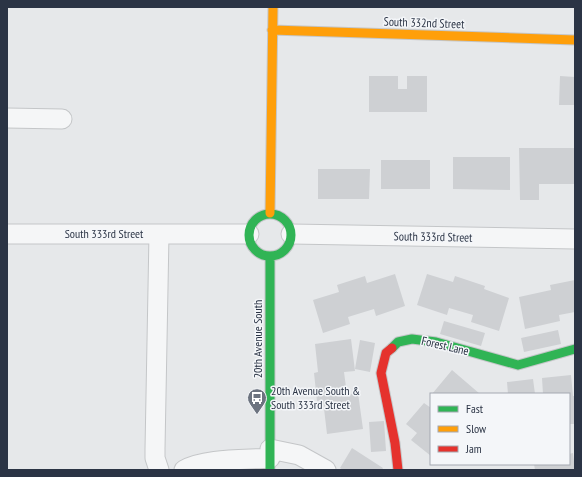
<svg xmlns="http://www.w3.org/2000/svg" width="582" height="477" font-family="'PT Sans Narrow',sans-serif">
	<rect width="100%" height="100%" fill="#e6e8ea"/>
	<path fill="#ced0d3" d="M369 76H398V89H407V76H427V112H369Z
		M560 76 575 77V105H559Z
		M519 148H575V184H539V200H520Z
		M453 157H510V190L453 189Z
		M381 160H430V189H381Z
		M318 169H370L369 199H318Z
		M395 274 405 306 376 316 374 309 348 317 350 324 323 333 313 300 339 292 337 285 365 276 367 283Z
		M427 274 453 282 455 276 485 286 484 289 509 298 499 331 471 322 473 315 449 308 447 315 417 305Z
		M575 280V312L559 315 560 321 525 329 519 297 551 290 550 285Z
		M444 321 485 333 481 346 440 334Z
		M558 330 561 344 524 352 521 338Z
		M351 339 355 371 344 372 347 395 358 393 363 429 327 434 323 400 317 401 314 373 318 372 315 344Z
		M360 340 375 343 370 372 355 369Z
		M452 370 480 394H432Z
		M571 375 573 396H575V424H569V394H543L542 378Z
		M533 379 535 394H508L507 382Z
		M424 403 431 408V456L411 440 417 433 406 424Z
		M384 421 386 451 371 452 369 422Z
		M352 448 383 468 382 470H343L340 468Z
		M573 453 575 470H535L534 464H569V454Z"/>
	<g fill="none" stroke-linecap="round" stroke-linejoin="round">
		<g stroke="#c4c6c8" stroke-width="21">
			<path id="street" d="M7 118 62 119
				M7 234H249
				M291 234 575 239
				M270 449 299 455 326 470
				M159 470 155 458V449L159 234
				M184 470C205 458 246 460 270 458"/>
		</g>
		<g stroke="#c4c6c8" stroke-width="11">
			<path id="fast" d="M249 235a21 21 0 1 1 42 0a21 21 0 1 1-42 0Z
				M270 256V470
				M392 348 398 342 412 339 436 342 518 365 575 349"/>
		</g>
		<g stroke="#c4c6c8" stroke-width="11">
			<path id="slow" d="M272 30 575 40
				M270 213 273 7"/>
		</g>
		<g stroke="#c4c6c8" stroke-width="11">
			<path id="jam" d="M392 348 386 353 381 373 395 443 398 470"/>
		</g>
		<use href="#street" stroke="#f5f6f7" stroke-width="19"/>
		<use href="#fast" stroke="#30b455" stroke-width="9"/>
		<use href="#slow" stroke="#ff9f0a" stroke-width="9"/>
		<use href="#jam" stroke="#e5322d" stroke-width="9"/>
	</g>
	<defs>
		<g id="bus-pin" transform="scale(1)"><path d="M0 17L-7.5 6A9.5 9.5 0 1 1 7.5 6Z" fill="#6c737f" stroke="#f4f6f9"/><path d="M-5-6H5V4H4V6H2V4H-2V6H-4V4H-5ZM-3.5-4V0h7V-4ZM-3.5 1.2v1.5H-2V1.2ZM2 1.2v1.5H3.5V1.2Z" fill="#fff"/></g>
	</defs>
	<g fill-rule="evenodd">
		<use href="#bus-pin" x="257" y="398"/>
	</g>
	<g text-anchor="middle" stroke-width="3" stroke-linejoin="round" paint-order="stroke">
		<g font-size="12" fill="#2b3445" stroke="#f4f6f9">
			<text transform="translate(424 23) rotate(2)" y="4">South 332nd Street</text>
			<text x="104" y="238">South 333rd Street</text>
			<text transform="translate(433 237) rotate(1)" y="4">South 333rd Street</text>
			<text transform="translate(258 339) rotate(-90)" y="4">20th Avenue South</text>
			<text transform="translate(445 346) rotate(13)" y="4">Forest Lane</text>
		</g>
		<g font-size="12" fill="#2b3445" stroke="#f4f6f9" text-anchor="start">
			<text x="271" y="395">20th Avenue South &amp;<tspan x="271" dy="14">South 333rd Street</tspan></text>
		</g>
	</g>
	<rect width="582" height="477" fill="none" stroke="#2b3445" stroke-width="16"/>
	<rect x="430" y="393" width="140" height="72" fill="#f4f6f9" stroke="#a4a8b1"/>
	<rect x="438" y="406" width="20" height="6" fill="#30b455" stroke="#a4a8b1"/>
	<text x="466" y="413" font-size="12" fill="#2b3445">Fast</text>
	<rect x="438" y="426" width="20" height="6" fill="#ff9f0a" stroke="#a4a8b1"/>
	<text x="466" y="433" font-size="12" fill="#2b3445">Slow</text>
	<rect x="438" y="446" width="20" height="6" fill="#e5322d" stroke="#a4a8b1"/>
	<text x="466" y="453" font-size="12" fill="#2b3445">Jam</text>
</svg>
